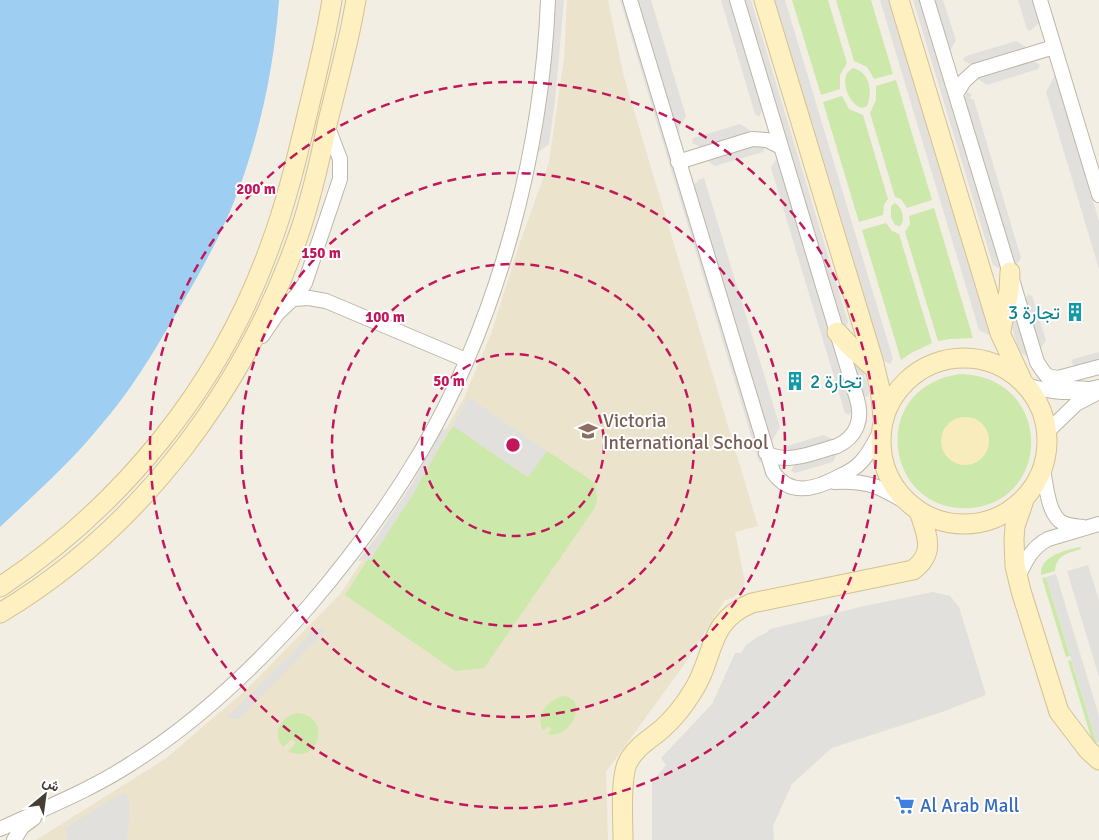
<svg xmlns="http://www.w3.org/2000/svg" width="1099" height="840" font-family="Signika,Vazirmatn,sans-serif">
	<rect width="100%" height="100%" fill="#f2eee3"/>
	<path fill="#ece3cd" d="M567 0H608L624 77 758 526 735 532 745 583 739 592 733 598 725 600 684 665 606 772 608 840H36L165 759 247 689 341 593 426 463 464 398 491 334 518 248 549 162 564 58Z"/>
	<path fill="#cce8ab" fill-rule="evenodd" d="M792 0H828L847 63 840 75V89L821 95Z
		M836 0H871L893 74 874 79 867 67 854 61Z
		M853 68C870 72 873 92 867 106L862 108C848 104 837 76 853 68Z
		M896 80 932 200 907 208 901 199 895 197 870 113 876 100V86Z
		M842 96 849 109 863 115 888 199 884 205 883 215 859 222 823 102Z
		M895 203C902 207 906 220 900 226L895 225 891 217V206Z
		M934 208 973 338 950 339 938 341 905 232 910 224 909 216Z
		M886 223 892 231 899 234 932 343 911 353 901 360 862 230Z
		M960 374C1052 376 1054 500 971 508 885 515 866 387 960 374ZM956 419C962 419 972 417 977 420 991 428 991 445 983 456L956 462C937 451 937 430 956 419Z
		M453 426 528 477 547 451 595 483 597 500 594 509 484 668 455 671 345 595Z
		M1080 547 1081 549C1068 553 1056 555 1055 571L1041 575C1039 556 1066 550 1080 547Z
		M1046 577 1070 656 1066 657 1042 578Z
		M1071 660 1097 743 1093 744 1068 661Z
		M562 696C590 696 572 740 547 734L552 729 548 726 543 731C535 715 547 701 562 696Z
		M297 713C334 716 318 767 288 751L296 743 292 739 283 747C271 733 281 717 297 713Z"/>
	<path fill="#f8ecbd" d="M941 441a24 24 0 1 1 48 0a24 24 0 1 1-48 0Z"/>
	<path fill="#e2e0dc" d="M553 0H564L555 101 549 144 536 154Z
		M620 0H624L763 461 759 462Z
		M637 0H651L686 116 679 128 680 133 677 134Z
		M721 0H731L763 109 759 117 755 114Z
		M740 0H751L848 322 846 327 838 322Z
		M770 0H785L893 359 890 364 878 358Z
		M880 0H894L995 338 979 330Z
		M913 0H923L1006 272 993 265Z
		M933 0H943L956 40 949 53Z
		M1018 0H1032L1039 23 1030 31 1027 29Z
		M1016 41 1028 48 972 65 963 60 966 56Z
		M1031 60 1040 65 1038 69 987 85 975 77Z
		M1055 75 1099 221V269L1046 92Z
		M967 92 972 94 970 98 974 100 1021 258 1014 269 964 99Z
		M740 124 751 131 700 147 692 143 693 138Z
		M757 144 765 147 763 152 715 166 704 159Z
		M778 156 854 408 849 415 845 413 771 168Z
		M704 178 780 427 770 444 692 182 696 184 698 180Z
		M1028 294 1032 296 1046 340 1039 351 1024 303Z
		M1012 317 1020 320 1031 358 1019 352 1010 321Z
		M1099 352V362L1078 368 1071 363 1073 359Z
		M850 362 862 368 870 393 867 397 859 394Z
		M468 397 547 451 528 477 453 426Z
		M450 428 412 496 370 560 358 561 377 536 412 484 441 430Z
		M823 435 836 441 793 455 785 450 787 446Z
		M838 451 833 462 795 473 791 471 795 463Z
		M1088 565 1099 600V677L1067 571Z
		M1056 574 1099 716V742L1097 743 1046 577Z
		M933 592 950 596 959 607 986 695 942 712 832 748 792 784 773 826 774 840H652V782L666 765 661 758 712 704 735 653H741L746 645 757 637 766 633 770 629 864 606Z
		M313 629H327L239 719 227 717 296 649Z
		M126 793 129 801V819L127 840H67L65 828 117 796Z"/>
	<path fill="#9ecef1" d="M0 0H279C274 70 258 144 231 209 215 247 194 283 173 319 152 355 129 393 101 425 71 462 35 494 0 527Z"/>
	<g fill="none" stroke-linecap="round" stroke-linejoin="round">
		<g stroke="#beb6a6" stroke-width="16">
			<path id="street" d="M630 0 773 472C790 497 816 489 838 477 847 473 855 469 861 462 870 453 875 440 882 429
				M737 0 857 399C863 419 857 437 837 446 815 452 788 465 766 453
				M927 0 1037 362C1054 390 1060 387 1089 389
				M1040 0 1099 195
				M956 94 964 81 975 71 1054 47
				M678 162 752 139 767 140 781 147
				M293 299 309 298 326 301 466 360
				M262 336 277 314 298 294 305 283 340 179V159L327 125
				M1047 376 1058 378 1099 367
				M1025 385C1055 393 1069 395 1099 387
				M1047 432 1076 404 1095 394
				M1043 469C1046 484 1048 516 1063 523 1069 526 1076 526 1083 527
				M834 482C869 480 880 487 909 504
				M1017 579C1025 562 1031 548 1048 539L1099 524
				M0 829C45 808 91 790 132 763 199 721 257 665 309 606 350 558 388 507 420 453 498 321 542 152 548 0
				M14 840 22 827 34 818"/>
		</g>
		<g stroke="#d3c292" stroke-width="21">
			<path id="secondary" d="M764 0 873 360 880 389 883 417
				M899 0 1000 333 1021 378
				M1001 330 1009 291 1010 272
				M837 332 851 347 875 369
				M881 441a83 83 0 1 1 166 0a83 83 0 1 1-166 0Z
				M1024 500 1015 526 1014 539 1015 566 1021 591 1059 712 1088 750 1099 760
				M0 587C122 506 219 387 269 249 286 204 297 158 308 111 317 74 326 37 332 0
				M0 613C143 528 248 384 301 228 312 194 320 160 327 125 335 92 344 59 351 26L356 0
				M623 840C623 820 620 782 627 764 634 748 649 740 662 729 673 719 683 707 691 694 716 658 705 622 752 603L913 570C936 553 927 535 919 511"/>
		</g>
		<use href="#street" stroke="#fff" stroke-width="14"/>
		<use href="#secondary" stroke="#fff0c1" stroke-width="19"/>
	</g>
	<g fill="none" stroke="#c2185b" stroke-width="2.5" stroke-dasharray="9 6">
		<circle cx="513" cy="445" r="91"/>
		<circle cx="513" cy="445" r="181"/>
		<circle cx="513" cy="445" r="272"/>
		<circle cx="513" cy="445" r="363"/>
	</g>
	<defs>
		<g id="building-bare" transform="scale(1.5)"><path d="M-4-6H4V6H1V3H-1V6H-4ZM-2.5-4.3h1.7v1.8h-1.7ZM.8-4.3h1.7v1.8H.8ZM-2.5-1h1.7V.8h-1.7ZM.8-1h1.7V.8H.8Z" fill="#0f9aa8" stroke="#fff" stroke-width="2.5" paint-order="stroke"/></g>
		<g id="school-bare" transform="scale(1.5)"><path d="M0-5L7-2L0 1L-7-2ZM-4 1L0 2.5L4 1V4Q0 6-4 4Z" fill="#8d6e63" stroke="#fff" stroke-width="2.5" paint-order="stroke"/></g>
		<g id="supermarket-bare" transform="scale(1.5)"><path d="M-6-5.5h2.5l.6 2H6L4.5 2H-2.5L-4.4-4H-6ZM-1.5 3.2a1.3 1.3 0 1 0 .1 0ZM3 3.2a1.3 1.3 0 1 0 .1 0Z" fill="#3f7fe0" stroke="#fff" stroke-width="2.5" paint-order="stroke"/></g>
	</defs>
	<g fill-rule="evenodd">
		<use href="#building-bare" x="1075" y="312"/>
		<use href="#building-bare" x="795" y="381"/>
		<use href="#school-bare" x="588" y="431"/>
		<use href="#supermarket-bare" x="905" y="805"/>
	</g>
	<g text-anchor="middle" stroke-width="4" stroke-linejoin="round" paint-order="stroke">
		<g font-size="19" fill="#0d838f" stroke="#fff" text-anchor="end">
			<text x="1060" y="319">تجارة 3</text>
			<text x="810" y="388" text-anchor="start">تجارة 2</text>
		</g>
		<g font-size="19" fill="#785e54" stroke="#fff" text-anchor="start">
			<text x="603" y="427">Victoria<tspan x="603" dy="22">International School</tspan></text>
		</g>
		<g font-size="19" fill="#366cbe" stroke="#fff" text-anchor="start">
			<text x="920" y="812">Al Arab Mall</text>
		</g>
	</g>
	<circle cx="513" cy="445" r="8" fill="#c2185b" stroke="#fff" stroke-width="2.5"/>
	<g font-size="15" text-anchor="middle" font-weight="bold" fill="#c2185b" stroke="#fff" stroke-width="4" stroke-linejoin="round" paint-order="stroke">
		<text x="256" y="194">200 m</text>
		<text x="321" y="258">150 m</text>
		<text x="385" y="322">100 m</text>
		<text x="449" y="386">50 m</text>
	</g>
	<g transform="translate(45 795) rotate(29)" stroke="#ffffff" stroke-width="4" paint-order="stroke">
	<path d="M0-4L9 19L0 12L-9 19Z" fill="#443e34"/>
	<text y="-8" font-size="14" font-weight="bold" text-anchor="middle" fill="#443e34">ش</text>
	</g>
</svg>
